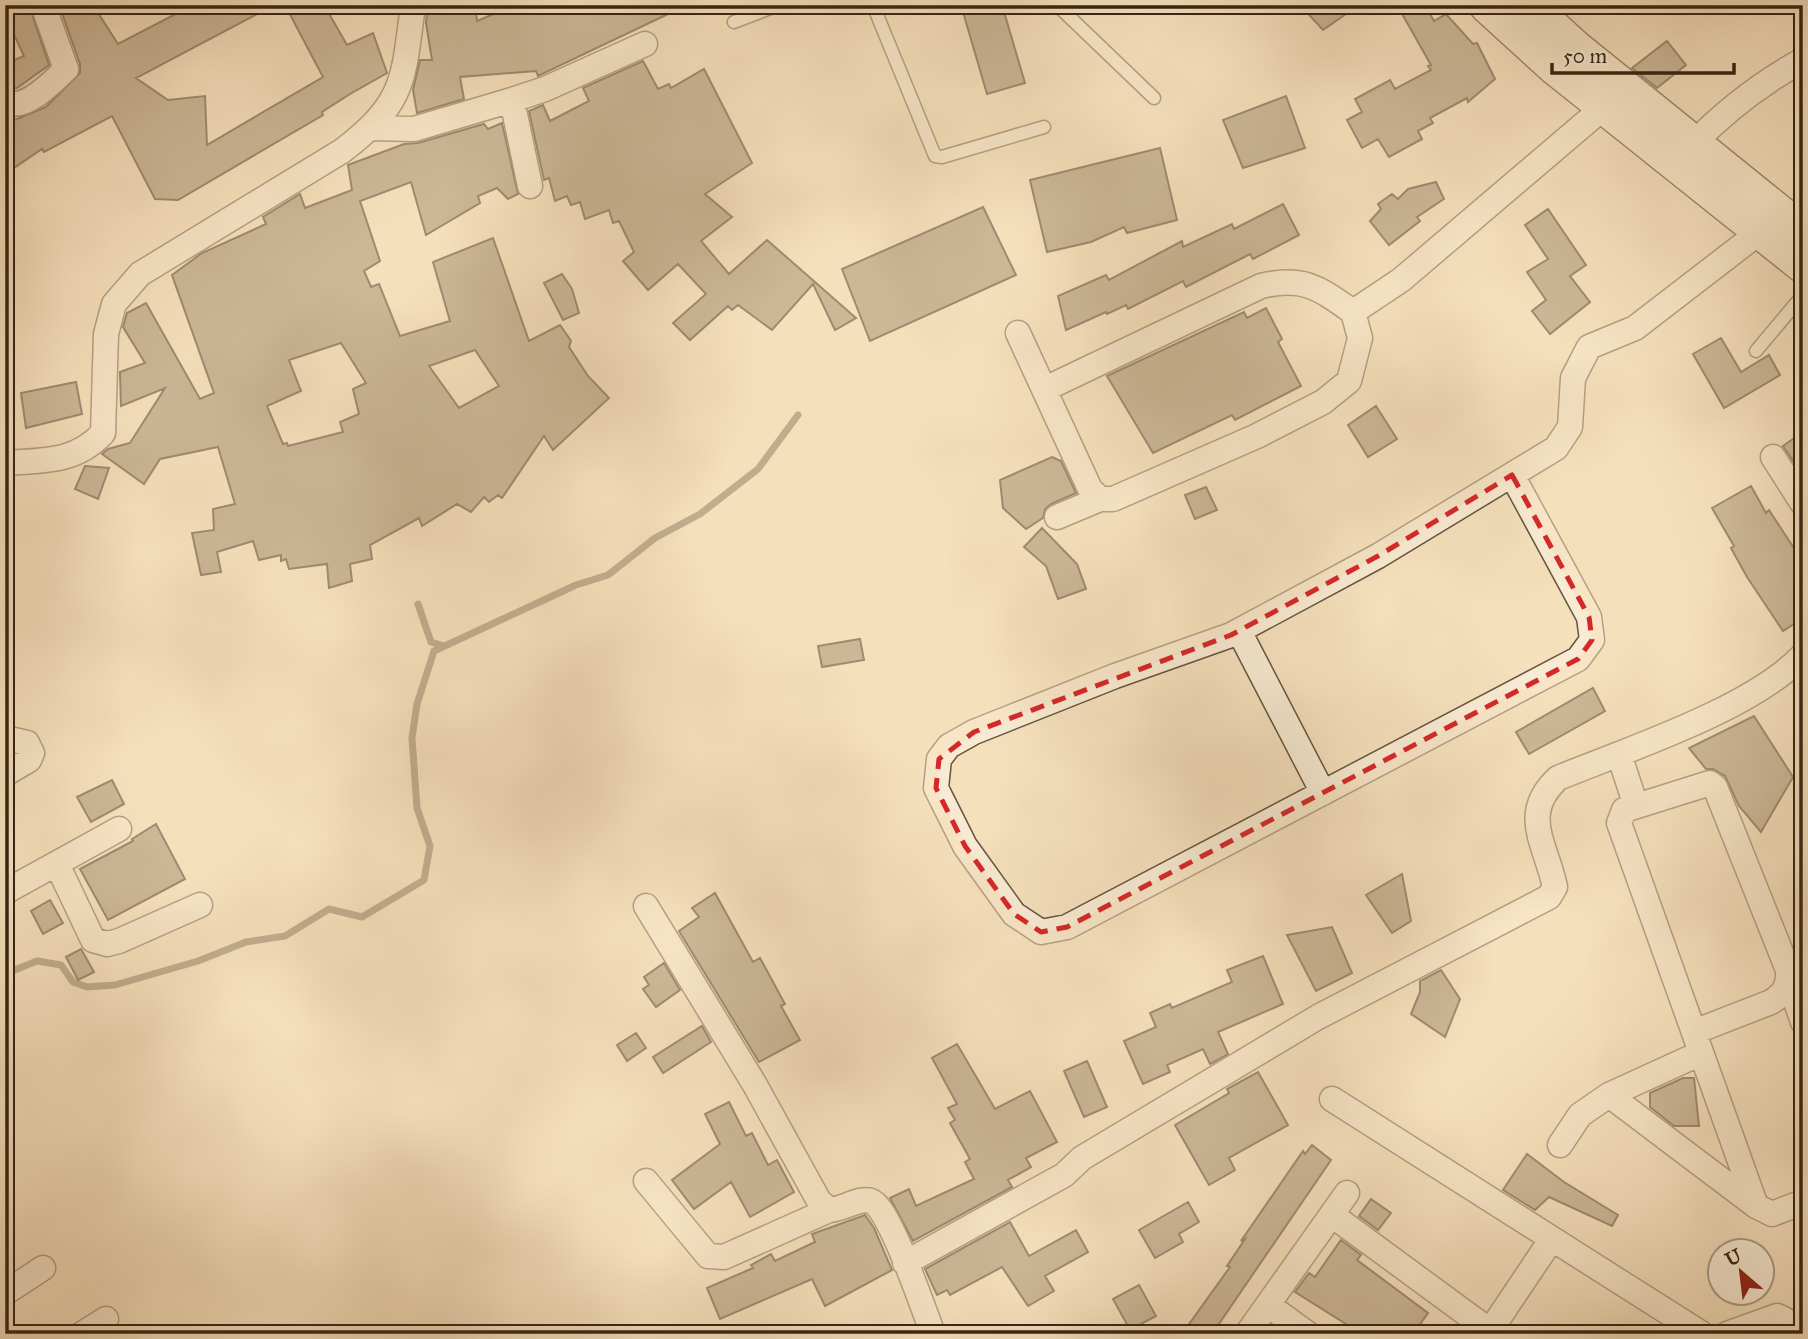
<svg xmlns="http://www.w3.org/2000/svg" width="1808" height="1339" font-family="'IM FELL Great Primer',serif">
	<rect width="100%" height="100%" fill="#f5e0bc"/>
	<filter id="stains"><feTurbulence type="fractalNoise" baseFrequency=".00286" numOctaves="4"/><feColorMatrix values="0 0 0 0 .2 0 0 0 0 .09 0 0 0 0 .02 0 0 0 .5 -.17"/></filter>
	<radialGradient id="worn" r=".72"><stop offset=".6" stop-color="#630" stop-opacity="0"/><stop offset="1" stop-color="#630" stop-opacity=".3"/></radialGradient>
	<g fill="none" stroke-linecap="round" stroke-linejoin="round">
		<path stroke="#816f57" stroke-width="7" d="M418 604 431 642 444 646
			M5 974 37 961 61 965 73 982 87 987 115 985 198 961 246 942 285 936 329 909 362 917 424 880 430 846 417 808 412 738 417 704 434 651 576 585 608 575 655 538 700 514 758 469 798 415"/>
	</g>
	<path fill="#99866b" stroke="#352514" stroke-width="2" fill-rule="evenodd" d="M5 5H29L49 65 17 88H13L5 64 24 56 5 15Z
		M59 5H93L118 44 193 5H274L136 78 168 100 205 96 207 145 323 77 285 5H324L347 45 373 33 387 73 350 94 322 112 323 115 178 200 155 199 112 116 44 152 42 149 5 174V124L46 107 80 73V64Z
		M428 5H475L477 21 515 5H687L538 76 536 71 460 77 464 99 417 113 413 90 420 60H432L426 23Z
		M961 5H1002L1025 83 987 94Z
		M1300 5H1359L1323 30Z
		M1397 5H1425L1434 21 1446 14 1473 44 1477 43 1495 79 1468 102 1467 98 1430 118 1433 123 1418 131 1422 139 1389 157 1378 139 1362 148 1347 120 1362 112 1355 99 1390 80 1395 89 1431 70 1428 66 1431 65Z
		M1667 41 1686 65 1657 88 1632 68Z
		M643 61 658 89 669 84 671 88 704 69 752 163 705 194 732 217 701 241 729 274 767 240 856 318 835 330 813 284 772 330 738 305 732 310 728 306 690 340 673 323 706 294 678 264 648 290 623 261 634 252 619 221 613 223 609 210 585 219 580 202 571 205 567 196 555 201 549 178 544 180 529 111 543 105 550 121 589 101 583 88Z
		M1286 96 1305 148 1243 168 1223 120Z
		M502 123 518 194 508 199 497 188 478 196 480 203 426 235 411 182 360 201 380 261 364 271 371 287 379 284 400 336 450 321 433 262 493 238 529 341 560 325 571 341 569 347 588 376 609 398 553 450 544 436 502 498 498 495 489 502 484 497 471 512 457 504 422 526 419 518 370 545 372 559 350 564 352 581 329 588 327 564 289 569 286 559 281 561V555L259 560 253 541 217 552 221 572 201 575 192 533 214 530 213 509 235 504 218 447 160 459 144 484 102 454 108 449 130 443 165 388 121 406 120 372 145 363 123 327 127 313 146 303 200 399 214 393 172 275 202 253 266 224 263 217 300 194 305 208 352 190 348 165 404 144 418 143 484 124 488 129ZM341 343 366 383 353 389 359 414 340 422 343 432 288 446 287 443 283 444 267 406 301 391 289 360ZM475 350 499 386 459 408 429 366Z
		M1160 148 1177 220 1127 233 1124 227 1091 242 1047 252 1030 180Z
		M1436 182 1444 199 1417 217 1420 221 1389 245 1370 221 1381 209 1378 204 1392 194 1398 199 1408 189Z
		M1283 204 1299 235 1253 259 1250 254 1186 287 1183 281 1128 309 1126 305 1107 314 1106 312 1066 330 1058 296 1106 275 1109 280 1182 241 1183 247 1232 224 1234 229Z
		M983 207 1016 275 870 341 842 269Z
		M1548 209 1586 265 1570 276 1590 302 1550 334 1532 311 1546 300 1527 272 1548 259 1525 225Z
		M562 274 572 289 579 313 563 320 544 283Z
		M1266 308 1282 339 1278 342 1301 386 1235 420 1232 415 1153 453 1107 376 1244 312 1247 318Z
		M1721 338 1741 372 1769 355 1780 375 1724 408 1693 354Z
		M76 382 82 414 26 428 21 393Z
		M1376 406 1397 439 1368 457 1348 425Z
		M1803 432V476L1783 446Z
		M1052 457 1061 461 1076 493 1051 504 1045 509 1043 518 1026 529 1003 508 1000 480Z
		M85 466 109 468 98 499 75 489Z
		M1751 486 1766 513 1769 510 1803 562V618L1783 631 1747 577 1731 548 1734 546 1712 508Z
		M1206 487 1217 510 1195 519 1185 495Z
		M1042 528 1077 564 1086 589 1058 599 1046 566 1024 547Z
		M860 639 864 660 822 667 818 646Z
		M1593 688 1605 711 1529 754 1516 732Z
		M1754 716 1793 777 1761 832 1739 806 1725 776 1713 769H1706L1689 748Z
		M112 780 124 804 91 822 77 797Z
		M156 824 185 879 108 920 80 869 133 841 132 839Z
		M1402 874 1411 921 1392 933 1366 895Z
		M715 893 753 962 760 958 785 1004 781 1006 800 1040 759 1062 679 931 699 917 692 908Z
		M50 900 63 923 43 934 31 911Z
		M1332 927 1352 973 1316 991 1287 935Z
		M81 949 94 972 78 980 66 957Z
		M1263 956 1283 1004 1218 1032 1228 1054 1212 1063 1210 1064 1203 1049 1167 1065 1170 1072 1143 1084 1124 1041 1156 1027 1150 1013 1170 1004 1172 1008 1232 982 1227 970Z
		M664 963 680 990 656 1007 643 989 649 985 644 977Z
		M1441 970 1460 999 1445 1037 1411 1014 1420 992V981Z
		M702 1026 711 1042 663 1073 653 1057Z
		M636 1033 646 1048 627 1061 617 1045Z
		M957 1044 995 1109 1030 1091 1057 1142 1026 1158 1031 1167 1008 1180 1012 1187 913 1241 890 1198 909 1189 916 1206 974 1179 965 1162 970 1159 950 1123 955 1120 948 1108 957 1104 932 1058Z
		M1087 1061 1107 1107 1084 1117 1064 1071Z
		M1258 1072 1288 1125 1229 1158 1235 1170 1209 1185 1175 1125 1229 1093 1227 1089Z
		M1683 1078H1694L1699 1126H1674L1650 1107V1093Z
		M729 1102 746 1136 752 1133 768 1165 777 1160 794 1192 750 1217 731 1182 694 1209 672 1180 720 1144 705 1114Z
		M1312 1145 1331 1160 1212 1334H1199L1187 1327 1230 1267 1227 1266 1245 1239 1241 1241 1303 1151 1305 1154Z
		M1527 1154 1564 1182 1618 1215 1612 1226 1549 1197 1535 1210 1503 1190Z
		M1371 1199 1391 1213 1378 1230 1359 1216Z
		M1188 1202 1199 1222 1179 1234 1183 1242 1155 1258 1139 1230Z
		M865 1215 874 1228 892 1270 825 1306 812 1279 720 1319 707 1288 753 1268 751 1265 771 1254 775 1261 815 1242 812 1234Z
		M1010 1222 1029 1256 1076 1230 1088 1252 1045 1276 1054 1291 1028 1306 1002 1267 950 1295 947 1290 937 1295 925 1269Z
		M1341 1240 1361 1255 1357 1260 1428 1313 1413 1334H1362L1295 1292 1309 1273 1315 1277Z
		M1139 1285 1156 1316 1130 1330 1113 1299Z"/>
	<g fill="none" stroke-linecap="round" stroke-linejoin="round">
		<g stroke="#65543e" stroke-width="15">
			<path id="service" d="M873 5 935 156 942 157 1044 127
				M1057 5 1154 98
				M734 22 778 5
				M1756 351 1803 295"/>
		</g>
		<g stroke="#65543e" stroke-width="27">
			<path id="minor" d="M512 100 530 186
				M5 101C23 113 54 81 66 69L43 5
				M373 128 414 129 512 100 545 89 645 44
				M1692 145C1725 111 1761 83 1803 60
				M1018 333 1090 489 1100 499H1113L1257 436 1323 402 1349 381 1360 338 1353 312
				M1045 389 1261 286C1304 276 1319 288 1353 312L1401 280 1617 96
				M1773 457 1803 504
				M5 463C44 460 75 463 103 433L106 334 114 304 140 274 342 151C406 102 403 80 413 5
				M1512 475 1589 617 1592 640 1578 659 1067 927 1041 932 1014 914 965 846 936 788 939 759 949 746 974 732 1115 676 1231 635 1378 556 1556 448 1570 427 1573 378 1589 347 1635 328 1761 231
				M1057 517 1100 499
				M1239 631 1323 793
				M5 738 27 743 32 753 29 760 5 774
				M1619 754 1636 806
				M57 864 93 940 107 944 119 941 200 905
				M5 892 119 829
				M646 906 755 1085 819 1201 829 1210C842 1210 859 1197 871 1201 889 1206 924 1311 933 1334
				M1789 982 1803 1022
				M1694 1032 1771 1002C1784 994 1789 986 1788 970L1715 787 1710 783 1624 810 1619 823 1756 1206 1772 1214 1803 1202
				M1609 1095 1756 1206
				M1332 1099 1702 1334
				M1560 1145 1580 1115 1609 1095 1701 1053
				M646 1181 708 1256 724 1257 829 1210
				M1332 1215 1494 1334
				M905 1263 1064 1175 1082 1158 1318 1017 1549 897 1555 887C1546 844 1519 814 1558 778 1629 749 1752 709 1803 655
				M5 1293 43 1268
				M1268 1305 1308 1334
				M82 1334 106 1319
				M1247 1334 1347 1193
				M1488 1334 1551 1240
				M1727 1334 1777 1316 1784 1319 1792 1334"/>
		</g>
		<g stroke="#352514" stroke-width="38">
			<path id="secondary" d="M1487 5 1555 67 1803 265
				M1528 5 1574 47 1803 232"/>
		</g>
		<use href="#service" stroke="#f8ebd3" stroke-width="12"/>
		<use href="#minor" stroke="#f8ebd3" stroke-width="24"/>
		<use href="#secondary" stroke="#f8ebd3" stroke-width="35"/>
	</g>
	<path d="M0 0H1808V1339H0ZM1512 475 1589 617 1592 640 1578 659 1067 927 1041 932 1014 914 965 846 936 788 939 759 974 732 1231 635 1378 556Z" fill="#f5e0bc" fill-opacity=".55" fill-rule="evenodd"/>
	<path fill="none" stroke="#d62828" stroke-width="5" stroke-dasharray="14 9" stroke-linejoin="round" d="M1512 475 1589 617 1592 640 1578 659 1067 927 1041 932 1014 914 965 846 936 788 939 759 974 732 1231 635 1378 556Z"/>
	<rect width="1808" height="1339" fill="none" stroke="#f5e0bc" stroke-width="28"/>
	<rect x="7" y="7" width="1794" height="1325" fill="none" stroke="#352514" stroke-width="3.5"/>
	<rect x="14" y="14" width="1780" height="1311" fill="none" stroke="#352514" stroke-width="2"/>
	<g transform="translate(1741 1272) rotate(332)"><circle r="33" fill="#f8ebd3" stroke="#aa9c87" stroke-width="2"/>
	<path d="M0-5L12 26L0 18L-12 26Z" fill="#8f2418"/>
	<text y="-10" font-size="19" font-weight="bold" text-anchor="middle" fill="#352514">U</text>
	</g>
	<path d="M1552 63v10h182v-10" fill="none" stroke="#352514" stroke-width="3.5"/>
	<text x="1563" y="63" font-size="21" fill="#352514" stroke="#f8ebd3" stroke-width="5" paint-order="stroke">50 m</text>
	<rect width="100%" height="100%" filter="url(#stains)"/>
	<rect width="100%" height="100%" fill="url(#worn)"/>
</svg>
